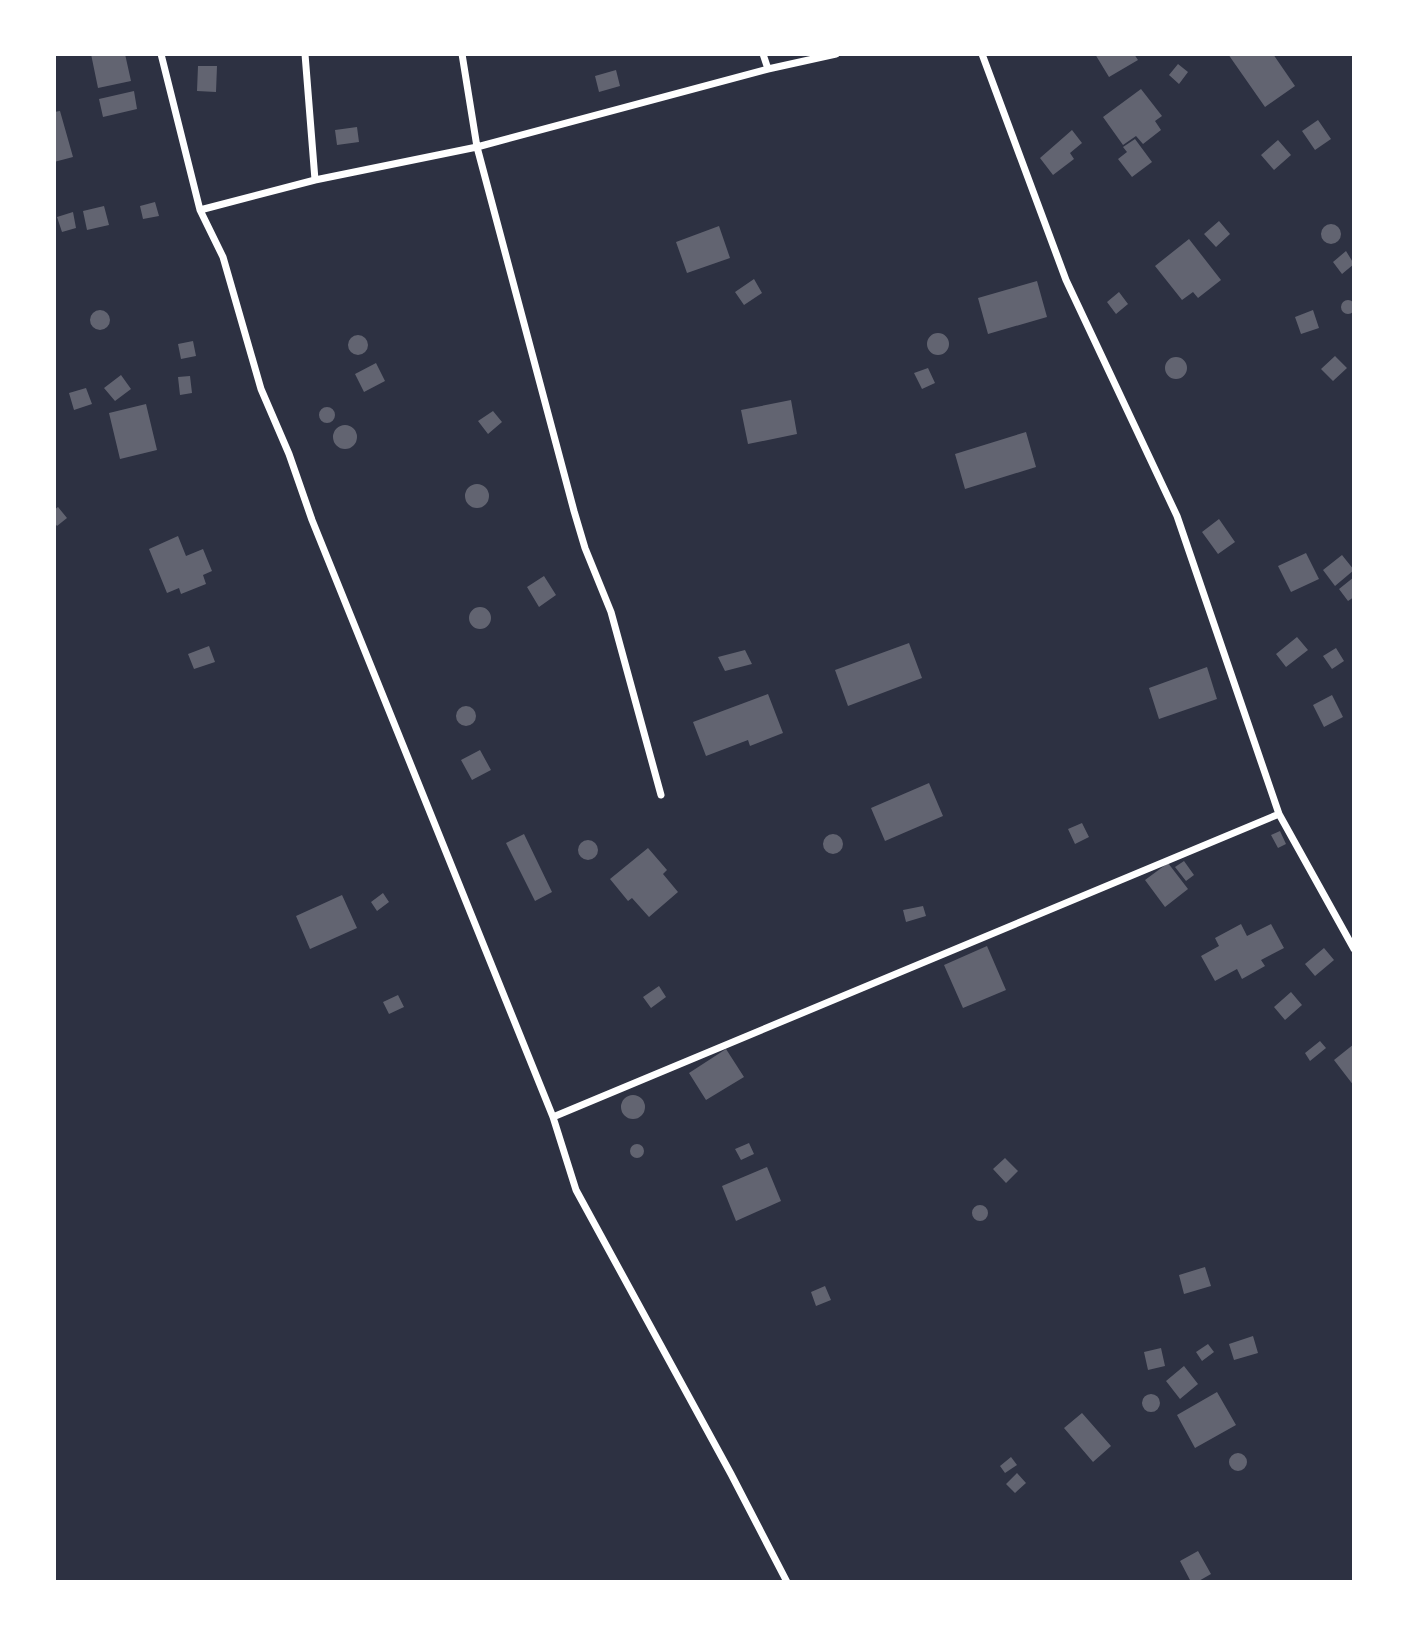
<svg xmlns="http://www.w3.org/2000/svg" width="1408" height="1636" font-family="Spectral,serif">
	<rect width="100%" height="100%" fill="#2d3142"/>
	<path fill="#626471" d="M91 54H125L131 81 98 88Z
		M1095 54H1134L1138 60 1109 77Z
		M1228 54H1273L1295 86 1265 107Z
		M1178 64 1188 72 1179 84 1169 75Z
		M198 66H217L216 92 197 91Z
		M616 70 620 86 599 92 595 76Z
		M1141 89 1162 116 1155 121 1161 130 1143 144 1136 136 1123 145 1103 117Z
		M134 91 137 109 103 117 99 99Z
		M60 111 73 157 54 162V112Z
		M1318 120 1331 139 1315 150 1302 131Z
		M357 127 359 142 337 145 335 130Z
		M1072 130 1082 143 1070 153 1074 159 1053 175 1040 158Z
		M1135 139 1152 162 1132 177 1118 159 1127 152 1123 147Z
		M1278 140 1291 155 1274 170 1261 155Z
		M155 202 159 216 143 219 140 206Z
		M104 206 109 225 87 230 83 211Z
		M73 212 76 228 62 232 57 217Z
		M1219 221 1230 234 1216 247 1204 234Z
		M1321 234a10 10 0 1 1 20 0a10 10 0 1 1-20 0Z
		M719 226 730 258 687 273 676 242Z
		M1189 239 1221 280 1198 298 1193 292 1182 300 1155 266Z
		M1346 251 1354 264 1342 274 1333 262Z
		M754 279 762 293 744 305 735 292Z
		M1037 281 1047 317 988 334 978 298Z
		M1119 292 1128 304 1116 314 1107 302Z
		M1341 307a7 7 0 1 1 14 0a7 7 0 1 1-14 0Z
		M90 320a10 10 0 1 1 20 0a10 10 0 1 1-20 0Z
		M1313 310 1319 328 1301 334 1295 317Z
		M927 344a11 11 0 1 1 22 0a11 11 0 1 1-22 0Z
		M348 345a10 10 0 1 1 20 0a10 10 0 1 1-20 0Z
		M193 341 196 356 181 359 178 344Z
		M1335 356 1347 368 1333 381 1321 369Z
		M1165 368a11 11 0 1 1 22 0a11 11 0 1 1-22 0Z
		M376 363 385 381 364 392 355 374Z
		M928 368 935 383 922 389 914 373Z
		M121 375 131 389 115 401 104 388Z
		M190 376 192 393 180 395 178 377Z
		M86 388 92 404 74 410 69 393Z
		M791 400 797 434 748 444 741 410Z
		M146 404 157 450 120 459 109 413Z
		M319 415a8 8 0 1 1 16 0a8 8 0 1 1-16 0Z
		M493 411 502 422 488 434 478 421Z
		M333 437a12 12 0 1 1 24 0a12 12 0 1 1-24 0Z
		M1026 432 1036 467 965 489 955 454Z
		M465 496a12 12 0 1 1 24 0a12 12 0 1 1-24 0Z
		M58 507 67 518 57 526 54 522V510Z
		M1219 519 1235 542 1218 554 1202 532Z
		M178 536 186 556 203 549 212 571 203 575 206 584 181 594 179 588 167 593 149 549Z
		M1306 553 1319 579 1291 592 1278 566Z
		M1342 555 1354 570 1335 586 1323 570Z
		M544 576 556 595 539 607 527 587Z
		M1354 577V597L1348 601 1339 589Z
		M469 618a11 11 0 1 1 22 0a11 11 0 1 1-22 0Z
		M1297 637 1308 650 1286 667 1276 654Z
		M909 643 922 678 848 706 835 670Z
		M209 646 215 662 194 669 188 654Z
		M1336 648 1344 661 1332 669 1323 656Z
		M745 650 752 664 725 671 718 657Z
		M1207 667 1217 699 1159 719 1149 688Z
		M768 694 783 733 750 746 748 740 706 756 693 722Z
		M1332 695 1343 717 1324 727 1313 705Z
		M456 716a10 10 0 1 1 20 0a10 10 0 1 1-20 0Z
		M480 750 491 770 472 780 461 760Z
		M929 783 943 816 885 841 871 808Z
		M1082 823 1089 837 1075 844 1068 829Z
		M1280 831 1286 844 1278 848 1271 835Z
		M823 844a10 10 0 1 1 20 0a10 10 0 1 1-20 0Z
		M524 834 552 892 535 901 506 843Z
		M578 850a10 10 0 1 1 20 0a10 10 0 1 1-20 0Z
		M648 848 667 870 663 874 678 892 649 917 632 898 628 901 610 879Z
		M1184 861 1194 875 1186 881 1175 867Z
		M1168 863 1188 889 1165 907 1145 880Z
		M383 893 389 902 377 911 371 902Z
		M342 895 357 928 310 949 296 916Z
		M923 906 926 916 906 922 903 910Z
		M1241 924 1247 936 1271 924 1284 948 1261 960 1265 966 1242 979 1237 969 1215 981 1201 956 1219 946 1215 938Z
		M987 946 1006 990 963 1008 944 965Z
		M1324 948 1334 960 1315 976 1305 964Z
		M659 986 666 997 651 1008 643 997Z
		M1291 992 1302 1005 1285 1020 1274 1007Z
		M398 995 404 1007 389 1014 383 1002Z
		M1320 1041 1326 1048 1310 1061 1305 1053Z
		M1354 1044V1086L1334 1060Z
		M726 1049 744 1077 706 1100 689 1073Z
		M621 1107a12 12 0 1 1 24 0a12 12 0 1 1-24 0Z
		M749 1143 754 1154 741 1160 735 1149Z
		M630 1151a7 7 0 1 1 14 0a7 7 0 1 1-14 0Z
		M1005 1158 1018 1171 1006 1183 993 1169Z
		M767 1167 781 1201 736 1221 722 1186Z
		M972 1213a8 8 0 1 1 16 0a8 8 0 1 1-16 0Z
		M1205 1267 1211 1286 1184 1294 1179 1275Z
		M825 1286 831 1300 816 1306 811 1292Z
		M1253 1336 1258 1353 1234 1360 1229 1344Z
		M1208 1344 1214 1352 1202 1361 1196 1352Z
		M1161 1348 1165 1366 1148 1370 1144 1352Z
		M1184 1366 1198 1384 1180 1399 1166 1381Z
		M1217 1392 1236 1425 1195 1448 1177 1415Z
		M1142 1403a9 9 0 1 1 18 0a9 9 0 1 1-18 0Z
		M1082 1413 1111 1446 1093 1462 1064 1428Z
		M1229 1462a9 9 0 1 1 18 0a9 9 0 1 1-18 0Z
		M1011 1457 1017 1465 1005 1473 1000 1466Z
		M1017 1473 1026 1483 1015 1493 1006 1484Z
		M1198 1551 1211 1574 1197 1582H1191L1180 1561Z"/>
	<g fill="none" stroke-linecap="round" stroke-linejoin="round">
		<path stroke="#fff" stroke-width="7" d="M161 54 200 210 223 257 261 389 289 454 312 520 553 1117 576 1190 731 1474 787 1582
			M305 54 315 180
			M462 54 477 147 574 511 585 548 611 612 661 795
			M763 54 768 69
			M982 54 1066 280 1177 516 1279 814 1354 949
			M200 210 315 180 477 147 768 69 836 54
			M553 1117 1279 814"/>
	</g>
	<rect width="1408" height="1636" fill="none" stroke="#ffffff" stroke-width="112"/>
</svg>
